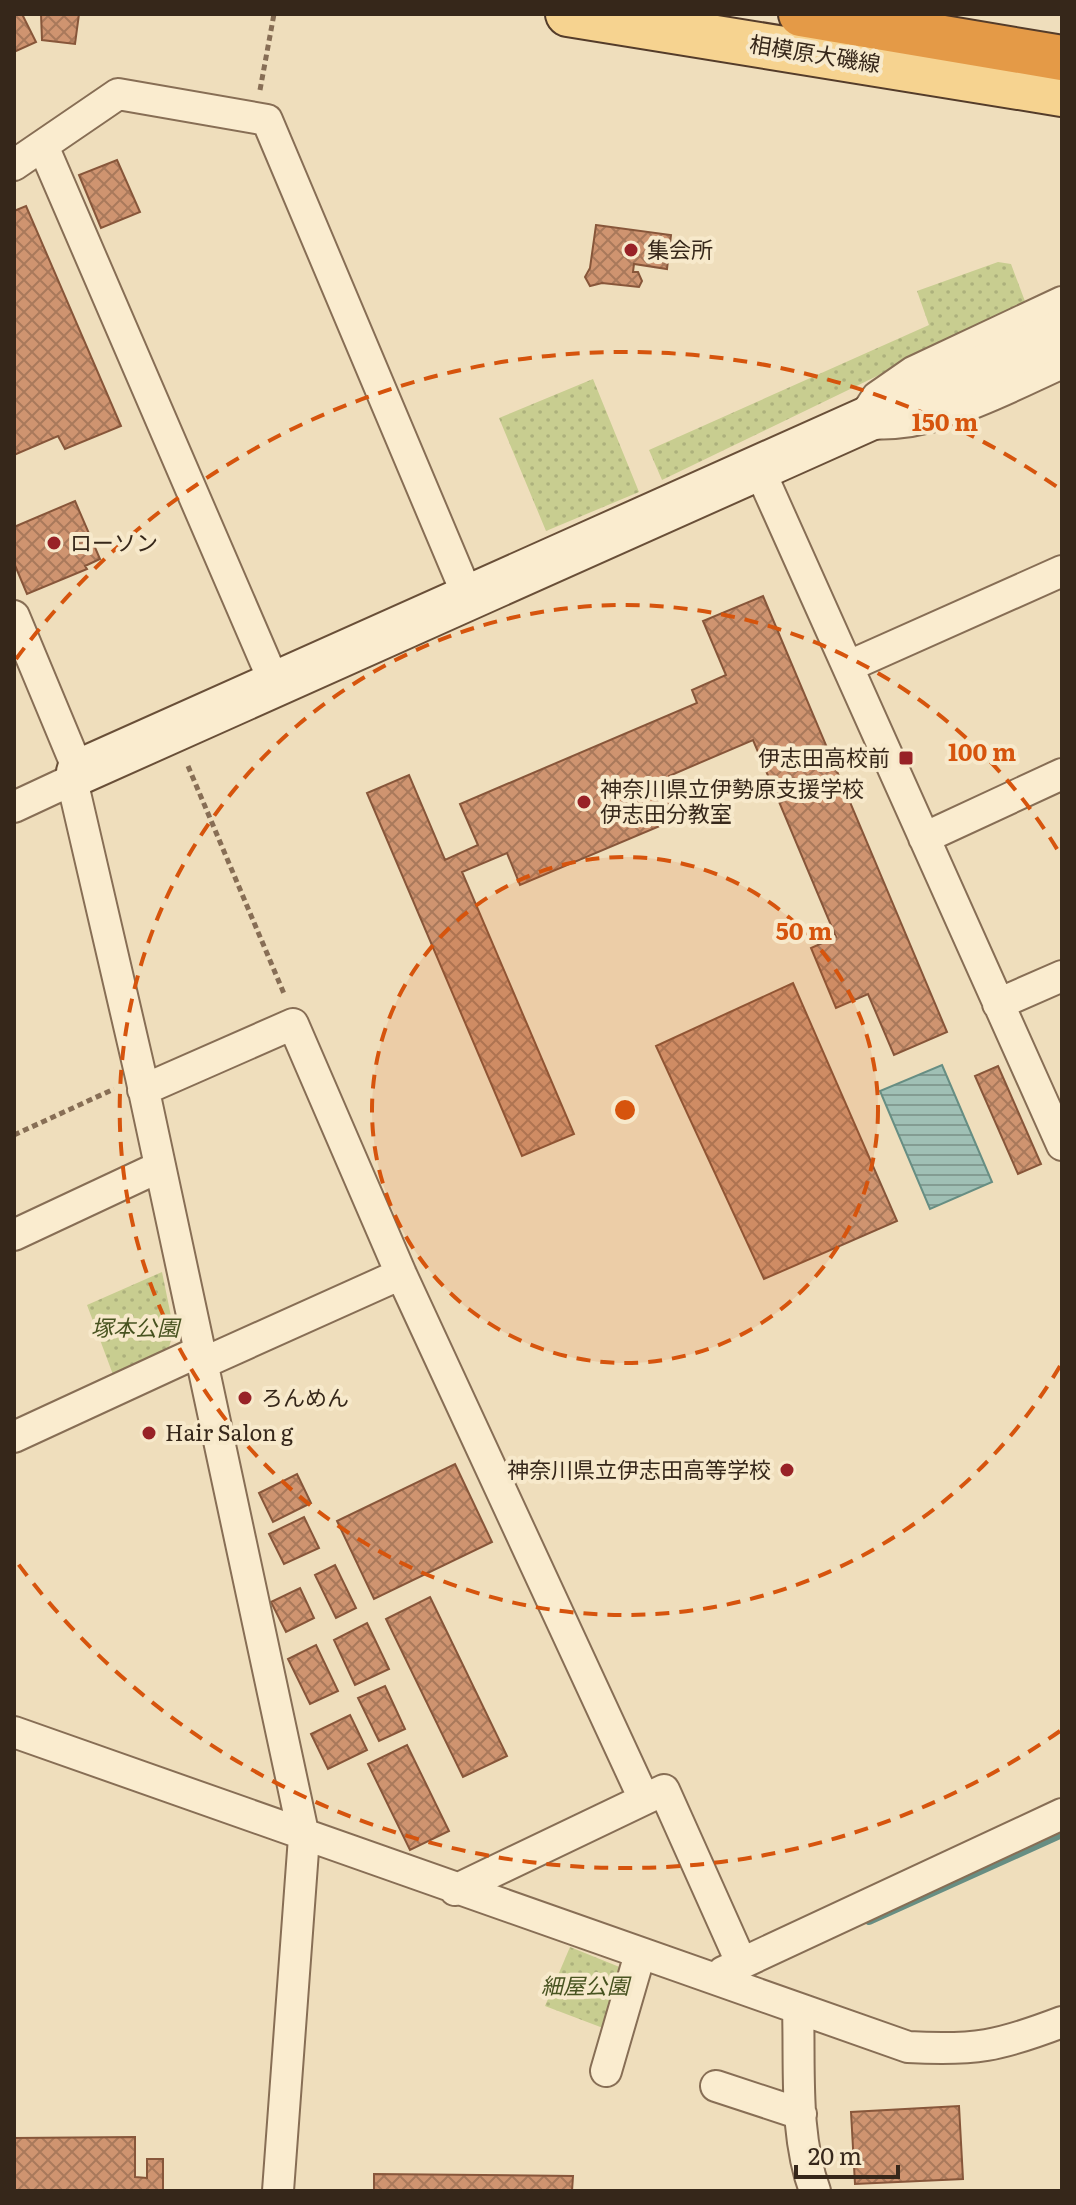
<svg xmlns="http://www.w3.org/2000/svg" width="1076" height="2205" font-family="Literata,'Noto Sans JP',serif">
	<defs>
		<pattern id="park-dots" width="8" height="8" patternUnits="userSpaceOnUse" patternTransform="scale(2)"><rect width="8" height="8" fill="#c8cd90"/><path d="M2 2h.1M6 6h.1" fill="none" stroke="#acb07c" stroke-width="1.8" stroke-linecap="round"/></pattern>
		<pattern id="water-rules" width="6" height="5" patternUnits="userSpaceOnUse" patternTransform="scale(2)"><rect width="6" height="5" fill="#a0c0b5"/><path d="M0 2.5h6" fill="none" stroke="#839c92"/></pattern>
		<pattern id="building-cross-hatch" width="8" height="8" patternUnits="userSpaceOnUse" patternTransform="scale(2)"><rect width="8" height="8" fill="#cf9470"/><path d="M0 0l8 8M0 8l8-8" fill="none" stroke="#a9795b"/></pattern>
	</defs>
	<rect width="100%" height="100%" fill="#efdebc"/>
	<path fill="url(#park-dots)" d="M998 262 1011 264 1026 304 662 480 649 450 929 325 917 291Z
		M593 379 639 492 546 531 499 418Z
		M162 1272 174 1331 165 1360 115 1380 87 1305Z
		M570 1947 622 1968 603 2028 545 2006Z"/>
	<path fill="url(#water-rules)" stroke="#678e83" stroke-width="2" d="M942 1065 992 1182 930 1209 880 1091Z"/>
	<g fill="none" stroke-linecap="round" stroke-linejoin="round">
		<path stroke="#678e83" stroke-width="10" d="M869 1920 1062 1833"/>
	</g>
	<path fill="url(#building-cross-hatch)" stroke="#87563a" stroke-width="2" d="M14 14H22L36 42 14 52Z
		M41 14H79L75 44 42 40Z
		M117 160 140 212 101 228 79 175Z
		M26 206 121 426 65 449 58 436 14 455V211Z
		M596 225 671 235 667 269 634 264 633 272H638L642 281 639 287 602 283 590 286 585 277 590 268Z
		M75 501 100 559 85 566 87 569 27 594 14 563V527Z
		M763 596 947 1032 894 1055 868 994 836 1008 811 948 836 937 753 740 669 776 686 815 520 885 507 853 462 872 574 1134 522 1156 367 793 409 775 445 860 478 845 460 804 697 703 692 690 726 675 703 621Z
		M793 983 897 1221 764 1279 656 1046Z
		M998 1066 1041 1164 1018 1174 975 1076Z
		M455 1464 492 1542 374 1599 337 1521Z
		M297 1474 311 1503 273 1522 259 1493Z
		M304 1517 319 1548 284 1564 269 1534Z
		M335 1565 356 1608 336 1618 315 1575Z
		M300 1588 314 1618 286 1632 271 1602Z
		M430 1597 507 1756 463 1777 386 1619Z
		M367 1623 389 1669 355 1685 334 1640Z
		M316 1645 338 1691 310 1704 288 1659Z
		M385 1686 405 1729 379 1741 358 1698Z
		M350 1715 367 1750 328 1769 311 1734Z
		M407 1745 449 1831 410 1850 368 1764Z
		M959 2106 963 2179 855 2184 851 2112Z
		M135 2137V2177L147 2178V2159H163V2190L168 2191H14V2138Z
		M374 2174 573 2176 572 2191H374Z"/>
	<g fill="none" stroke-linecap="round" stroke-linejoin="round">
		<g stroke="#876e55" stroke-width="34">
			<path id="street" d="M43 146 275 684
				M14 165 118 94 267 120 469 599
				M1062 302 913 372 877 397 860 423C932 430 998 392 1062 363
				M759 469 1062 1145
				M14 616 79 772 72 780 14 807
				M849 666 1062 571
				M72 780 141 1077 304 1837 278 2191
				M924 838 1062 774
				M998 1004 1062 976
				M143 1090 293 1024 401 1274 644 1799
				M14 1235 157 1168
				M201 1364 401 1274
				M14 1437 198 1352
				M14 1732 908 2047C975 2051 999 2046 1062 2022
				M455 1890 664 1790 741 1962
				M723 1972 1062 1814
				M798 2009C800 2068 794 2135 815 2191
				M606 2071 640 1954
				M716 2086 801 2114"/>
		</g>
		<g stroke="#694f38" stroke-width="48">
			<path id="secondary" d="M79 772 1062 332"/>
		</g>
		<g stroke="#543c2a" stroke-width="48">
			<path id="primary" d="M568 14 1062 94"/>
		</g>
		<g stroke="#543c2a" stroke-width="48">
			<path id="highway" d="M801 14 1062 58"/>
		</g>
		<path stroke="#876e55" stroke-width="5" stroke-dasharray="6 4" stroke-linecap="butt" d="M260 90 274 14
			M188 766 285 996
			M14 1135 114 1089"/>
		<use href="#street" stroke="#faeccf" stroke-width="30"/>
		<use href="#secondary" stroke="#faeccf" stroke-width="44"/>
		<use href="#primary" stroke="#f6d390" stroke-width="44"/>
		<use href="#highway" stroke="#e49a47" stroke-width="44"/>
	</g>
	<circle cx="625" cy="1110" r="253" fill="#d6540d" fill-opacity=".12"/>
	<g fill="none" stroke="#d6540d" stroke-width="4" stroke-dasharray="14 10">
		<circle cx="625" cy="1110" r="253"/>
		<path d="M1060 1366A505 505 0 1 1 1060 854"/>
		<path d="M1060 1731A758 758 0 0 1 16 1561M16 659A758 758 0 0 1 1060 489"/>
	</g>
	<g fill="#982227" stroke="#f7e9cb" stroke-width="3">
		<circle cx="631" cy="250" r="8"/>
		<circle cx="54" cy="543" r="8"/>
		<rect x="898" y="750" width="16" height="16" rx="4"/>
		<circle cx="584" cy="802" r="8"/>
		<circle cx="245" cy="1398" r="8"/>
		<circle cx="149" cy="1433" r="8"/>
		<circle cx="787" cy="1470" r="8"/>
	</g>
	<g text-anchor="middle" stroke-width="8" stroke-linejoin="round" paint-order="stroke">
		<g font-size="22" fill="#36271a" stroke="#f7e9cb">
			<text transform="translate(815 54) rotate(9)" y="8">相模原大磯線</text>
		</g>
		<g font-size="22" fill="#36271a" stroke="#f7e9cb" text-anchor="start">
			<text x="647" y="258">集会所</text>
			<text x="70" y="551">ローソン</text>
			<text x="890" y="766" text-anchor="end">伊志田高校前</text>
			<text x="600" y="797">神奈川県立伊勢原支援学校<tspan x="600" dy="25">伊志田分教室</tspan></text>
			<text x="261" y="1406">ろんめん</text>
			<text x="165" y="1441">Hair Salon g</text>
			<text x="771" y="1478" text-anchor="end">神奈川県立伊志田高等学校</text>
		</g>
		<g font-size="22" font-style="italic" fill="#485320" stroke="#f7e9cb">
			<text x="135" y="1336">塚本公園</text>
			<text x="585" y="1994">細屋公園</text>
		</g>
	</g>
	<circle cx="625" cy="1110" r="12" fill="#d6540d" stroke="#f7e9cb" stroke-width="4"/>
	<g font-size="24" text-anchor="middle" font-weight="bold" fill="#d6540d" stroke="#f7e9cb" stroke-width="8" stroke-linejoin="round" paint-order="stroke">
		<text x="945" y="431">150 m</text>
		<text x="982" y="761">100 m</text>
		<text x="804" y="940">50 m</text>
	</g>
	<rect width="1076" height="2205" fill="none" stroke="#36271a" stroke-width="32"/>
	<path d="M796 2165v12h102v-12" fill="none" stroke="#36271a" stroke-width="4"/>
	<text x="808" y="2165" font-size="24" fill="#36271a" stroke="#f7e9cb" stroke-width="6" paint-order="stroke">20 m</text>
</svg>
